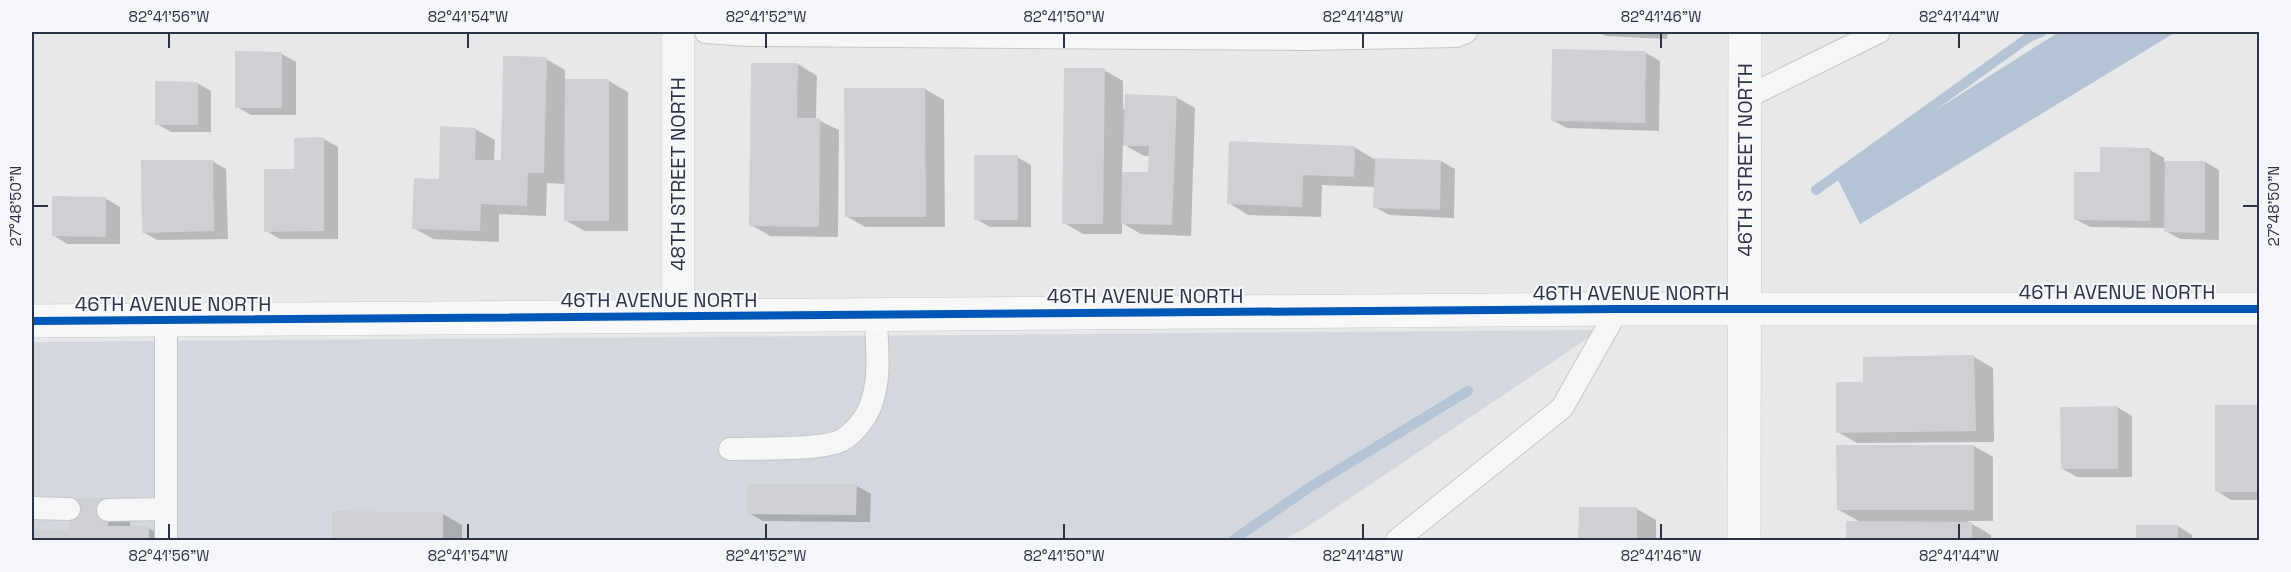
<svg xmlns="http://www.w3.org/2000/svg" width="2291" height="572" font-family="'Space Grotesk',sans-serif">
	<rect width="100%" height="100%" fill="#e6e8ea"/>
	<path fill="#d4d7dd" d="M1600 330 1304 529 1283 540H32V342Z"/>
	<path fill="#b4c4d5" d="M2059 32H2176L1860 224 1835 174Z"/>
	<path fill="#0003" fill-rule="evenodd" d="M1597 32H1668L1667 39 1606 36Z
		M237 53 282 54 296 62V115H251L237 107Z
		M1646 53 1660 61 1659 131 1567 128 1552 120Z
		M546 59 565 70V80L609 81 628 92V231H585L565 220 566 184 547 183 546 216 499 214V242L433 239 414 228 440 180 475 129 495 140 494 162H502Z
		M752 64H798L817 76 816 119 839 130 838 237 770 236 751 225Z
		M1104 70 1123 81V109L1176 97 1195 108 1191 236 1141 234 1122 223V234H1083L1064 223ZM1123 144 1144 156H1150L1149 174 1122 173Z
		M197 83 211 91V132H171L157 124Z
		M925 89 944 100 945 227H865L846 216Z
		M324 139 338 147V239H280L266 231 295 171Z
		M1354 147 1374 159 1441 161 1455 169 1454 218 1389 215 1375 207V187L1322 185 1321 217 1248 215 1229 203Z
		M2150 150 2164 158V162H2205L2219 170V240L2180 239 2166 231V228L2090 227 2075 219Z
		M1017 157 1031 165V227H990L976 219Z
		M212 161 226 169 228 239 157 240 143 232Z
		M105 198 120 207V244H67L53 235Z
		M1974 357 1993 368 1994 442 1857 443 1838 432 1865 384V358Z
		M2117 407 2132 416V477H2077L2063 469Z
		M2217 407 2260 408V500H2231L2217 491Z
		M1974 446 1993 457V521H1967L1991 535V540H1848V523H1862L1839 510Z
		M857 486 871 494 870 522 763 521 749 513Z
		M1580 508 1637 509 1656 520V540H1580Z
		M130 513V527L148 528 171 540H34V531H71Z
		M334 513 443 514 462 525V540H334Z
		M2138 526H2178L2192 535V540H2138Z"/>
	<g fill="none" stroke-linecap="round" stroke-linejoin="round">
		<path stroke="#b4c4d5" stroke-width="10" d="M1816 190 2029 37 2041 32
			M1233 540 1310 487 1468 391"/>
	</g>
	<path fill="#ced0d3" d="M1552 49 1646 51 1645 123 1551 121Z
		M235 51 282 52V108H235Z
		M503 56 547 57 544 173H528L527 206 481 204 480 231 412 229 414 178 439 179 440 126 476 128 475 160H501Z
		M751 63H798L797 118H820L819 227 749 226Z
		M1064 68H1105L1103 224H1062Z
		M565 79H609V221H564Z
		M155 81 198 82V125H155Z
		M844 88H925L926 217H845Z
		M1125 94 1177 96 1172 225 1121 224 1122 172H1148L1149 146H1123Z
		M324 137V231L264 232V169H294V138Z
		M1229 141 1355 146 1354 177 1303 175 1302 207 1227 204Z
		M2100 147 2150 148V221L2074 220V172H2100Z
		M974 155H1018V220H974Z
		M1375 158 1441 160 1440 210 1373 208Z
		M141 160H213L214 231 142 233Z
		M2165 161H2205V233L2164 232Z
		M52 196 106 197V237L52 236Z
		M1974 355 1976 431 1836 433V382H1863V357Z
		M2215 405H2257V492H2215Z
		M2118 406V469H2061L2060 407Z
		M1836 445H1974V510H1837Z
		M747 484H857L856 515 747 514Z
		M70 498H108V526H149V540H32V529L69 530Z
		M1579 507H1637V540H1578Z
		M332 511 443 512V540H332Z
		M1846 521 1972 522V540H1846Z
		M2136 525H2178V540H2136Z"/>
	<g fill="none" stroke-linecap="round" stroke-linejoin="round">
		<g stroke="#c4c6c8" stroke-width="24">
			<path id="lane" d="M706 32 750 35 1310 39 1456 36 1466 32
				M1745 98 1879 32
				M730 449C754 448 827 451 844 439 858 429 869 414 873 398 881 372 876 341 876 315
				M32 508 69 509
				M108 510 166 509
				M166 540V320
				M1397 540 1562 408 1618 309"/>
		</g>
		<g stroke="#c4c6c8" stroke-width="34">
			<path id="street" d="M678 316V32"/>
		</g>
		<g stroke="#c4c6c8" stroke-width="34">
			<path id="secondary" d="M32 321 1618 309H2260
				M1744 540 1745 32"/>
		</g>
		<use href="#lane" stroke="#f5f6f7" stroke-width="22"/>
		<use href="#street" stroke="#f5f6f7" stroke-width="33"/>
		<use href="#secondary" stroke="#f8f8f8" stroke-width="33"/>
		<g stroke="#f4f6f9" stroke-width="11">
			<path id="cycleway" d="M32 321 1618 309H2260"/>
		</g>
		<use href="#cycleway" stroke="#0057b8" stroke-width="8"/>
	</g>
	<path fill="none" stroke="#2b3445" stroke-width="2" d="M169 33V48M468 33V48M766 33V48M1064 33V48M1363 33V48M1661 33V48M1959 33V48M33 206H48M2243 206H2258M169 524V539M468 524V539M766 524V539M1064 524V539M1363 524V539M1661 524V539M1959 524V539"/>
	<g text-anchor="middle" stroke-width="4.5" stroke-linejoin="round" paint-order="stroke">
		<g font-size="20" fill="#2b3445" stroke="#f4f6f9">
			<text transform="translate(1745 160) rotate(-90)" y="7">46TH STREET NORTH</text>
			<text transform="translate(678 174) rotate(-90)" y="7">48TH STREET NORTH</text>
			<text x="2117" y="299">46TH AVENUE NORTH</text>
			<text x="1631" y="300">46TH AVENUE NORTH</text>
			<text x="1145" y="303">46TH AVENUE NORTH</text>
			<text x="659" y="307">46TH AVENUE NORTH</text>
			<text x="173" y="311">46TH AVENUE NORTH</text>
		</g>
	</g>
	<rect width="2291" height="572" fill="none" stroke="#f4f6f9" stroke-width="66"/>
	<rect x="33" y="33" width="2225" height="506" fill="none" stroke="#2b3445" stroke-width="2"/>
	<g font-size="15" text-anchor="middle" fill="#2b3445">
		<text x="169" y="22">82°41'56"W</text>
		<text x="468" y="22">82°41'54"W</text>
		<text x="766" y="22">82°41'52"W</text>
		<text x="1064" y="22">82°41'50"W</text>
		<text x="1363" y="22">82°41'48"W</text>
		<text x="1661" y="22">82°41'46"W</text>
		<text x="1959" y="22">82°41'44"W</text>
		<text transform="translate(16 206) rotate(-90)" y="5">27°48'50"N</text>
		<text transform="translate(2274 206) rotate(-90)" y="5">27°48'50"N</text>
		<text x="169" y="561">82°41'56"W</text>
		<text x="468" y="561">82°41'54"W</text>
		<text x="766" y="561">82°41'52"W</text>
		<text x="1064" y="561">82°41'50"W</text>
		<text x="1363" y="561">82°41'48"W</text>
		<text x="1661" y="561">82°41'46"W</text>
		<text x="1959" y="561">82°41'44"W</text>
	</g>
</svg>
